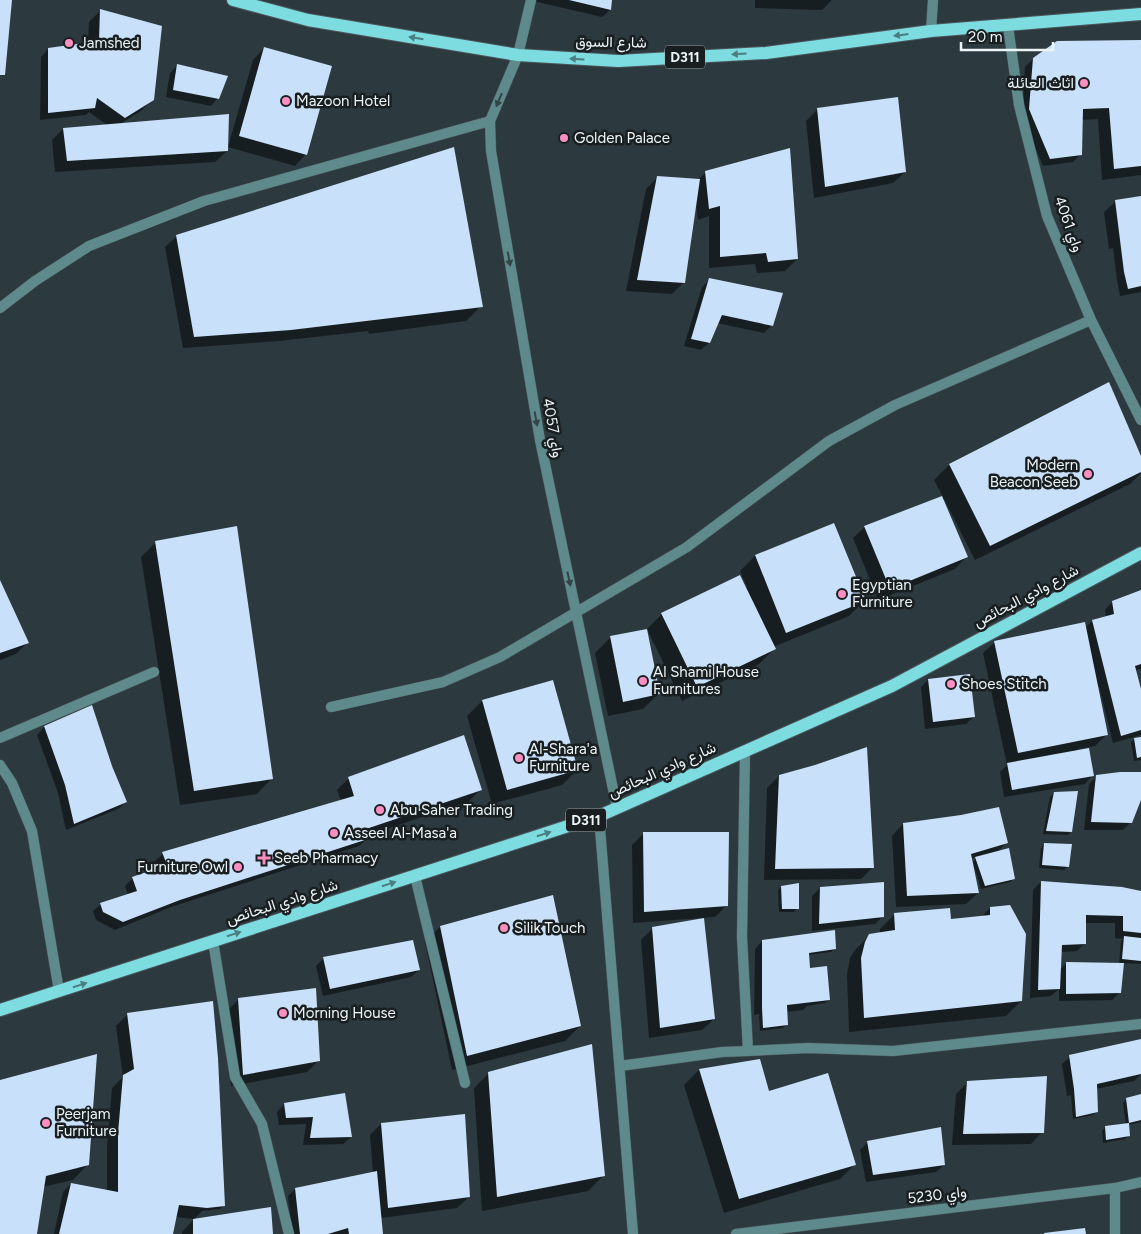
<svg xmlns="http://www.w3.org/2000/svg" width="1141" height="1234" font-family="Figtree,Vazirmatn,sans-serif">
	<rect width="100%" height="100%" fill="#2c393e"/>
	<path fill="#0007" fill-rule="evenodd" d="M529 0H611L610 10 602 17Z
		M755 0H832L822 10 755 8Z
		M100 11 153 99 141 111 120 124 227 151 215 162 55 172 52 140 63 129 107 125 89 112 86 115 40 120 41 57 48 49 88 44 89 22Z
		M1141 41V175L1102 180 1098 119 1082 120 1080 155 1073 162 1043 166 1022 117 1025 67 1033 59Z
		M264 48 306 154 295 166 228 147 253 60Z
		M177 66 218 98 211 106 166 97 170 73Z
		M818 109 905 172 893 183 814 198 806 121Z
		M706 172 797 259 785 271 757 273 755 264 709 268V216L698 220 696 203 684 282 672 294 626 291 646 189 658 177 698 180Z
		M1141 197V292L1120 296 1117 280 1113 248 1109 249 1104 212 1116 201Z
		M177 236 481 306 466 321 369 334 368 331 279 341 183 348 165 247Z
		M710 279 772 325 764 333 717 323 709 343 701 350 684 346 702 287Z
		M1108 384 1141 459V473L1130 484 975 560 944 499H942L966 557 955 569 878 600 853 538 865 527 943 497 934 480 949 465Z
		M834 525 864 601 849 616 773 647 774 649 759 664 682 701 647 629 662 614 747 587 740 571 755 556Z
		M156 542 272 778 257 794 180 805 141 557Z
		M0 583 28 642 16 654 0 660Z
		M1141 592V669L1135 670 1141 694V735L1113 743 1099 687H1097L1107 734 1095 746 1078 749 1092 776 1085 784 1004 797 1000 772 1007 765 983 653 995 642 1085 628 1092 621 1106 617 1105 610 1112 602Z
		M646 630 658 694 643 709 608 716 595 653 610 638Z
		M928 680 974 717 966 724 925 729 921 687Z
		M482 701 577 770 562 785 492 804 467 716Z
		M92 707 111 767 126 802 118 809 66 830 58 793 37 735 44 727Z
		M1141 738V760L1134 761 1131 742 1135 739Z
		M1141 773V797L1131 822 1123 830H1084L1089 784 1097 776Z
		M779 776 873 867 861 879 764 880 767 788Z
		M349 778 480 790 469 801 366 836 367 839 359 846 171 907 115 930 96 920 93 911 101 904 128 895 125 886 133 878 158 869 155 861 163 854 341 801 337 790Z
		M1054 794 1071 831 1068 835 1043 834 1050 797Z
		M903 824 1006 843 997 852 1014 879 1010 882 981 889 973 862 978 856 970 859 978 893 966 904 896 907 892 836Z
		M644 833 727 905 715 917 703 918 714 1019 702 1030 649 1038 641 940 653 928 701 920V918L633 923 632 845Z
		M1044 844 1068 866 1064 870 1039 868 1041 848Z
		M1041 882 1141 892V964L1122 963 1120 992 1112 1000 1059 1001V989L1051 996 1030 998 1033 890ZM1084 923H1115V938L1123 939 1121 941 1119 964 1066 963 1060 970 1061 952 1077 951 1085 943Z
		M781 887 797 908 794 912H779L778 890Z
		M820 888 883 916 875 924 812 931V896Z
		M990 908 1021 1001 1006 1016 849 1032 847 974 850 958 855 950 870 935 880 934V929L895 914 950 921 981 917Z
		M440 927 580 1026 565 1041 452 1070 425 942Z
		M762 941 835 948 831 952 807 955 808 972 829 1000 825 1003 807 1006 803 1010 786 1012 787 1024 783 1028 760 1031 759 1014 754 1015 755 949Z
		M324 958 419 970 411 977 323 996 316 966Z
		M238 1000 319 1060 307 1072 231 1086 227 1011Z
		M128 1014 224 1205 220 1209 202 1211 194 1219 175 1217 171 1234H54L63 1192 71 1184 107 1191V1146L112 1088 123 1077 116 1026Z
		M1141 1054V1074L1134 1081 1096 1089 1097 1112 1093 1115 1073 1119 1071 1095 1067 1096 1062 1064 1070 1057Z
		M699 1070 769 1093 855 1164 840 1179 724 1213 684 1085Z
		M489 1073 603 1176 588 1191 482 1211 474 1088Z
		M0 1081 88 1164 73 1180 43 1187 36 1234H0Z
		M968 1082 1042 1132 1031 1144 952 1145 956 1094Z
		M344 1095 351 1137 343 1144 303 1145 306 1124 279 1125 277 1112 284 1104Z
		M1141 1096V1122L1128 1125 1129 1135 1125 1139 1103 1143 1102 1131 1106 1127 1126 1125 1123 1103 1127 1099Z
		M381 1124 469 1197 457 1208 381 1218 382 1234H288L291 1223 288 1196 295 1189 373 1173 370 1135Z
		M868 1142 944 1165 936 1172 866 1182 860 1150Z
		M193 1220 271 1234H182V1232Z"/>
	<path fill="#c8e0f9" d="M0 0H12L5 75H0Z
		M569 0H612L611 10Z
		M100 9 162 26 154 100 125 118 97 98 95 108 48 113V48L99 41Z
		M1141 40V166L1114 169 1109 108 1083 109 1082 155 1050 159 1029 109 1033 58 1057 41Z
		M264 47 332 66 307 155 239 136Z
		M177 64 228 76 219 99 173 90Z
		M898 97 906 172 825 187 817 108Z
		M229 114 228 151 67 161 63 128Z
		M454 147 483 307 291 330 194 337 176 235Z
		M790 148 798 259 768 262 766 253 720 257V206L709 209 705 171Z
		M657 176 700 179 685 283 637 280Z
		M1141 196V286L1128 289 1124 272 1115 200Z
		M709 278 783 293 773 326 722 315 710 343 691 339Z
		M1109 382 1141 456V472L990 546 949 464Z
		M942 496 968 557 890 589 864 526Z
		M834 523 866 601 786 633 755 555Z
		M237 526 273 779 194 791 155 541Z
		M740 575 776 649 697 687 661 613Z
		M0 580 29 643 0 653Z
		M1141 590V664L1135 666 1141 689V730L1121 736 1092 620 1114 614 1112 601Z
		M1085 622 1108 735 1018 753 994 641Z
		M647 629 660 694 623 702 610 636Z
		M970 674 975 717 933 722 928 679Z
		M553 680 578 770 507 790 482 700Z
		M92 705 112 766 127 802 74 824 65 785 44 726Z
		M464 735 482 790 366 829 368 839 180 900 123 922 103 912 100 903 137 891 132 877 167 865 162 852 354 796 348 777Z
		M1141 737V757L1137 758 1134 738Z
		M867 747 874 868 775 869 779 775 815 765Z
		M1089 748 1094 776 1012 790 1007 763Z
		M1120 772H1141V800L1132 823 1091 822 1096 775Z
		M1078 791 1072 832 1046 831 1054 792Z
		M999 807 1008 843 971 854 979 893 907 896 903 823 961 815Z
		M643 832H729L728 906 644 912Z
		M1044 843 1072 844 1069 867 1042 865Z
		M1009 848 1015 879 985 886 975 857Z
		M1041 881 1122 887 1141 891V933L1123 931V916L1086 915V944L1062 945 1060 989 1038 990Z
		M884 882V917L819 924 820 887Z
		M799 883V909H782L781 886Z
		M553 895 581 1026 467 1056 440 926Z
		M1010 905 1026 934 1022 1001 864 1018 861 958 865 942 869 934 895 930 894 913 950 908 951 919 990 915V907Z
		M704 918 715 1019 660 1028 652 927Z
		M835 930 836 949 809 953 810 968 827 966 830 1000 787 1005 788 1025 763 1028 762 1008V940Z
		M1124 936 1141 938V961L1122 959Z
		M413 940 420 970 330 989 323 957Z
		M1066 962 1124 963 1121 993 1066 994Z
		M316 988 320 1061 243 1075 238 998Z
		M213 1001 218 1058 225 1206 207 1208 179 1205 173 1234H59L71 1183 118 1192V1133L123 1075 134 1069 127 1013Z
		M1141 1039V1074L1097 1084 1098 1112 1076 1117 1074 1089 1069 1055Z
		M592 1044 605 1176 497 1197 488 1072Z
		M97 1054 89 1165 46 1176 37 1234H0V1080Z
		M760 1059 769 1091 828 1073 856 1165 739 1199 699 1069Z
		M1047 1076 1044 1133 963 1134 967 1081Z
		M345 1093 352 1137 310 1138 313 1117 286 1118 284 1103Z
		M1141 1094V1120L1129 1123 1126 1098Z
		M465 1114 470 1197 388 1208 381 1123Z
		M1129 1123 1130 1136 1106 1140 1105 1126Z
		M941 1127 945 1165 873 1175 867 1141Z
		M377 1171 383 1234H349L348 1228 328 1234H300L295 1188Z
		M271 1207 273 1234H193V1219Z
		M1085 1228 1086 1234H1044V1233Z"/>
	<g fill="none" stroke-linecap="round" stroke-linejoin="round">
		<g stroke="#4b575c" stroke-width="11">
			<path id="service" d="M0 738 154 672
				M415 876 465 1083"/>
		</g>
		<g stroke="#4b575c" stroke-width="11">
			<path id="minor" d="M531 0 518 55 490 121 491 151 540 440 617 808
				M1008 26 1019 105 1047 216 1091 320 1141 420
				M931 31 933 0
				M0 308 35 281 89 246 204 201 490 121
				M331 707 443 682 500 657 687 547 829 441 895 405 1091 320
				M745 751 742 937 748 1051
				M0 765 12 783 32 831 59 991
				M599 816 633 1234
				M213 941 235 1077 262 1124 289 1234
				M620 1066 722 1052 748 1051 808 1048 893 1051 1141 1024
				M1115 1234V1188"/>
		</g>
		<g stroke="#4b575c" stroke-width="11">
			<path id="tertiary" d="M736 1234 1115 1188 1141 1182"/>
		</g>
		<g stroke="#4b575c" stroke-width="14">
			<path id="primary" d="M233 0 308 20 518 55 618 61 766 53 931 31 1141 14
				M0 1010 599 816 892 686 1141 553"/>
		</g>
		<use href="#service" stroke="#5e8a8b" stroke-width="10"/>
		<use href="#minor" stroke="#5e8a8b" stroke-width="10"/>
		<use href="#tertiary" stroke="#5e8a8b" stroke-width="10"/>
		<use href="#primary" stroke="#7ddce0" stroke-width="12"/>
	</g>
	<defs><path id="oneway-solid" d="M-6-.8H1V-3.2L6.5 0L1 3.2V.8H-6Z" transform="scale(1.25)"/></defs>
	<g fill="#4b7e80">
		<use href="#oneway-solid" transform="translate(901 35) rotate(173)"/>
		<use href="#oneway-solid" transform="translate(416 38) rotate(-171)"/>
		<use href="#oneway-solid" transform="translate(739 54) rotate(177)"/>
		<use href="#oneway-solid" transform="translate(577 59) rotate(-176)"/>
		<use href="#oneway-solid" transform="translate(544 834) rotate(-18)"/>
		<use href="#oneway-solid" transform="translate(389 884) rotate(-18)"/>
		<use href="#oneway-solid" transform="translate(234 934) rotate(-18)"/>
		<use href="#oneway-solid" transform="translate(80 985) rotate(-18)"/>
	</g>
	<g fill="#314446">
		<use href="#oneway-solid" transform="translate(499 100) rotate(113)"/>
		<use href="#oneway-solid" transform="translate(509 259) rotate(80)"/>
		<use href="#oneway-solid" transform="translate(536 419) rotate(80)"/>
		<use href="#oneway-solid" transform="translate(569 579) rotate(78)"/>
	</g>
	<g fill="#fc8fc2" stroke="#191f21" stroke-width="2">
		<circle cx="69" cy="43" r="5"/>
		<circle cx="1084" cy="83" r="5"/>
		<circle cx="286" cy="101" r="5"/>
		<circle cx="564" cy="138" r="5"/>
		<circle cx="1088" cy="474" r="5"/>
		<circle cx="842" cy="594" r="5"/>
		<circle cx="643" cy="681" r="5"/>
		<circle cx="951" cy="684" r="5"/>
		<circle cx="519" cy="758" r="5"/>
		<circle cx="380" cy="810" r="5"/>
		<circle cx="334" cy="833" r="5"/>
		<path d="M261.5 850.5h5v5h5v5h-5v5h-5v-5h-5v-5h5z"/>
		<circle cx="238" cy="867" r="5"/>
		<circle cx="504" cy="928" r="5"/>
		<circle cx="283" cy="1013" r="5"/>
		<circle cx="46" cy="1123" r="5"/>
	</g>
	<g text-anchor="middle" stroke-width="5" stroke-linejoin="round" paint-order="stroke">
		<g fill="#191f21" stroke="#adb5b8" stroke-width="1">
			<rect x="665" y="45.5" width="40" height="23" rx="4"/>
			<rect x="566" y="808.5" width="40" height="23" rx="4"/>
		</g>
		<g font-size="14" font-weight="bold" fill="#edf5f9">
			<text x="685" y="62">D311</text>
			<text x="586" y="825">D311</text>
		</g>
		<g font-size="15" fill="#edf5f9" stroke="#191f21">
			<text transform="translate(611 42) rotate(1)" y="5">شارع السوق</text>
			<text transform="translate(1069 224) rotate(70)" y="5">واي 4061</text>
			<text transform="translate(553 428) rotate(80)" y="5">واي 4057</text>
			<text transform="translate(1026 596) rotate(-28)" y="5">شارع وادي البحائص</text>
			<text transform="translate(662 770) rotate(-24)" y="5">شارع وادي البحائص</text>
			<text transform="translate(282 902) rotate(-18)" y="5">شارع وادي البحائص</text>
			<text transform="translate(937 1195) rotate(-7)" y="5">واي 5230</text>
		</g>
		<g font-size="15" fill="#edf5f9" stroke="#191f21" text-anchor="start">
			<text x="79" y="48">Jamshed</text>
			<text x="1074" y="88" text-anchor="end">اثاث العائلة</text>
			<text x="296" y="106">Mazoon Hotel</text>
			<text x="574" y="143">Golden Palace</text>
			<text x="1078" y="470" text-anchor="end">Modern<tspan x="1078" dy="17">Beacon Seeb</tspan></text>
			<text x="852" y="590">Egyptian<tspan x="852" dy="17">Furniture</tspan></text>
			<text x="653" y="677">Al Shami House<tspan x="653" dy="17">Furnitures</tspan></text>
			<text x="961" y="689">Shoes Stitch</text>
			<text x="529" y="754">Al-Shara'a<tspan x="529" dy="17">Furniture</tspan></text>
			<text x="390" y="815">Abu Saher Trading</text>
			<text x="344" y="838">Asseel Al-Masa'a</text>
			<text x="274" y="863">Seeb Pharmacy</text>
			<text x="228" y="872" text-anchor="end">Furniture Owl</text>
			<text x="514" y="933">Silik Touch</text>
			<text x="293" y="1018">Morning House</text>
			<text x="56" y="1119">Peerjam<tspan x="56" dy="17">Furniture</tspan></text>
		</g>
	</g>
	<path d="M961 42v8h92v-8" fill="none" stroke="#edf5f9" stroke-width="2.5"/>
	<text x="968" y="42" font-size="15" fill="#edf5f9" stroke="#191f21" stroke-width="4" paint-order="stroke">20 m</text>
</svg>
